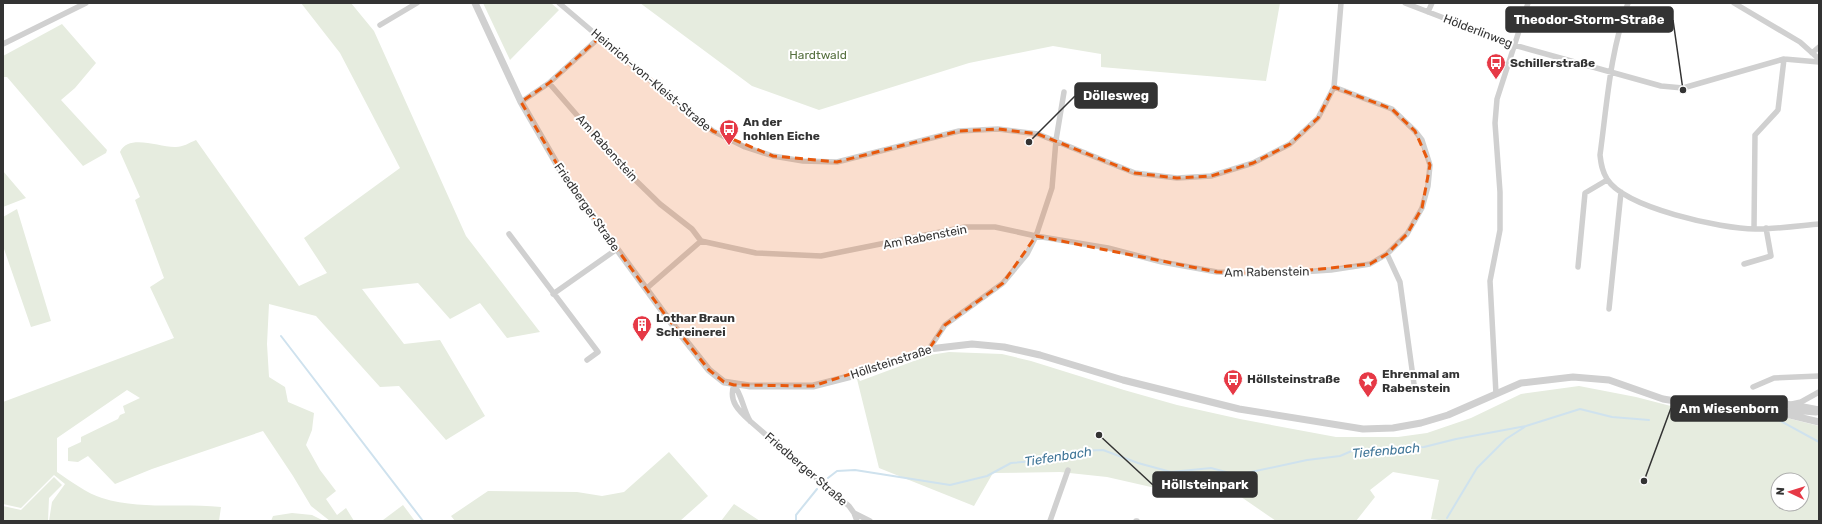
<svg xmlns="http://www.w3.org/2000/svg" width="1822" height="524" font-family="Rubik,sans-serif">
	<rect width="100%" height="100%" fill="#fff"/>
	<path fill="#e6ecdf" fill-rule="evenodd" d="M301 3H351L374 31 466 236 540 332 507 338 480 303 450 319 418 283 362 289 404 344 440 340 485 416 446 440 399 386 380 387 316 316 269 304 267 344 269 377 285 387 288 402 314 413 312 430 306 445 320 470 336 491 326 499 337 515 346 508 354 521H330L311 506 293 476 263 431 152 469 115 484 88 456 78 462 68 461V448L81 442V437L118 419 120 415 125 413 123 406 140 398 127 390 57 438V472C69 480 88 494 102 498 140 510 182 503 221 507L219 521H49L52 502 65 484 54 475 21 508 3 504V402L174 338 150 287 164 278 135 200 140 197 120 152C129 133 160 148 176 147 183 147 189 143 196 140L299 286 327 273 304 238 400 168 340 53Z
		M483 3H551L559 10 510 60Z
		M640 3H1280L1266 81 1101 67V54L1053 46 969 63 819 110 752 86Z
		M62 24 96 63 75 88 61 100 107 150 106 153 83 166 7 77H3V56Z
		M3 171 26 198 3 207Z
		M17 209 51 321 31 327 3 246V217Z
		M949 352 1002 354 1031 361 1124 390 1177 405 1240 419 1336 437H1398L1427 433 1471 418 1521 394 1579 386 1636 397 1694 412 1739 410 1767 413 1819 426V520L1816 521H1447L1431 519 1439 480 1393 472 1370 490 1375 497 1356 521H1276L1218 481 1151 487 1107 477 1060 472 993 473 974 506 879 468 856 375 860 381 930 355ZM1778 480H1802V504H1778Z
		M669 452 708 496 680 521H455L451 516 488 491 577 492 602 496 624 492Z
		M54 477 62 485 49 498 48 521H3V506L21 510Z
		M734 504 760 521H721Z
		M403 505 415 521H382L383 520Z
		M292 513 312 515 324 521H271L273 516Z"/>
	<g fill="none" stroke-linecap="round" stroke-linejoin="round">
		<path stroke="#cfe2ee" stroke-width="2" d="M281 336 423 521
			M1777 419 1819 442
			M828 478 837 471 855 470 950 485 987 476 1011 463 1047 460 1077 451 1103 450 1138 463 1171 472 1211 468 1237 475 1307 460 1340 456 1354 450 1381 448 1424 447 1456 439 1526 426
			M1447 518 1477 468 1506 439 1526 426 1580 409 1612 417 1649 420
			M796 521V515L817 489"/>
		<path stroke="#d0d0d0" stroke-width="5.5" d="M559 3 672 99 713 131 745 147 773 156 803 161 837 162 959 131 998 129 1038 134 1135 173 1177 178 1211 176 1253 163 1290 144 1318 118 1334 87 1341 3
			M1405 3 1514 45 1661 86 1683 88 1784 59 1819 62
			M1628 3C1610 52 1607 104 1600 155 1601 164 1602 171 1607 179 1625 208 1722 229 1755 229 1776 229 1798 226 1819 224
			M1734 3 1800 42 1819 59
			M1428 12 1432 3
			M380 25 417 3
			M3 44 86 3
			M1812 53 1819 47
			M549 83 621 166 660 204 692 229 701 241 756 253 821 256 965 227H995L1036 236 1108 248 1162 262 1217 272 1270 274 1331 270 1370 264 1387 254 1407 234 1422 208 1428 186 1430 165 1422 140 1415 131 1392 109 1334 87
			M521 102 549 83 600 37
			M1754 229 1755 135 1778 110 1784 59
			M509 234 598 352 587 360
			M1387 254 1400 282 1414 384
			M1744 264 1771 256 1766 228
			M1578 267 1585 193 1607 180
			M647 288 701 241
			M553 294 617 249
			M1609 309 1621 192
			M929 349 945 325 1003 283 1027 254 1036 236 1052 188 1056 140 1064 92
			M1753 387 1774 378 1819 376
			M1496 394 1490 281 1500 230V192L1495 123 1497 99 1528 3
			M1792 404 1801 402 1819 392
			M750 421C743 409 742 395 734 385 728 401 739 411 750 421L849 506 854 513 857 521
			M854 513 870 521
			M1050 521 1068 470
			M1136 521H1137"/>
		<path stroke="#d0d0d0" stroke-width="7" d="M475 3 521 102 565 178 666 316 709 370 724 382 750 386H813L856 375 929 349 972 344 1004 347 1040 355 1123 380 1239 409 1363 429 1393 428 1421 423 1448 415 1521 383 1573 377 1609 380 1663 399 1694 404 1769 410 1819 422
			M1736 404C1764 400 1791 404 1819 410
			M1791 410 1816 412"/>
	</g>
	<path fill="#e8590c" fill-opacity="0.2" stroke="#e8590c" stroke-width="3" stroke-dasharray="8 5" stroke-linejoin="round" d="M600 37 713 131 773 156 837 162 959 131 998 129 1038 134 1135 173 1177 178 1211 176 1253 163 1290 144 1318 118 1334 87 1392 109 1415 131 1430 165 1422 208 1407 234 1387 254 1370 264 1270 274 1217 272 1036 236 1003 283 945 325 929 349 813 386 734 385 724 382 709 370 666 316 565 178 521 102 549 83Z"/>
	<defs>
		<g id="bus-pin" transform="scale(1)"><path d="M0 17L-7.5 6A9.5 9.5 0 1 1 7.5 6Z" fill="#e63946" stroke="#fff"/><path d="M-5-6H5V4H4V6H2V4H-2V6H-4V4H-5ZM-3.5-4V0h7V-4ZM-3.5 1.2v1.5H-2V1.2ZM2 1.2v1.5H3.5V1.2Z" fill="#fff"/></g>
		<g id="building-pin" transform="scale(1)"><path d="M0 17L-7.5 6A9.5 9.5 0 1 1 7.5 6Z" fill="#e63946" stroke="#fff"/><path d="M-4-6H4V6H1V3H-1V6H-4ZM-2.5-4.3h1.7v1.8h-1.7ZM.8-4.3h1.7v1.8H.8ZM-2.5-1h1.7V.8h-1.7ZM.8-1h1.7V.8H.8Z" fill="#fff"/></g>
		<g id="sight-pin" transform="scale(1)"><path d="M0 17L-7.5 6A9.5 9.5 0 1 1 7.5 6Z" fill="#e63946" stroke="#fff"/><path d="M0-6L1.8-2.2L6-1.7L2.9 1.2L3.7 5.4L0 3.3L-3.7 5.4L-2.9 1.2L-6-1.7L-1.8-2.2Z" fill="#fff"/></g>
	</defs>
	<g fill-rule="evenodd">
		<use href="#bus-pin" x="1496" y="63"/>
		<use href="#bus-pin" x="729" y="129"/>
		<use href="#building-pin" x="642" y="325"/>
		<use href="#bus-pin" x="1233" y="379"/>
		<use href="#sight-pin" x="1368" y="381"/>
	</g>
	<g text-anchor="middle" stroke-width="4" stroke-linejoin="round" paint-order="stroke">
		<g font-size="12" fill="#333" stroke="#fff">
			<text transform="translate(1478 31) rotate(21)" y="4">Hölderlinweg</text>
			<text transform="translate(651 80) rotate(40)" y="4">Heinrich-von-Kleist-Straße</text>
			<text transform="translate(607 148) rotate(48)" y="4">Am Rabenstein</text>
			<text transform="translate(587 207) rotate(55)" y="4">Friedberger Straße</text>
			<text transform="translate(925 237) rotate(-11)" y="4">Am Rabenstein</text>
			<text transform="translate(1267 272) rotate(-1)" y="4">Am Rabenstein</text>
			<text transform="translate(891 362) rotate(-18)" y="4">Höllsteinstraße</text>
			<text transform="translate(806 469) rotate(41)" y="4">Friedberger Straße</text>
		</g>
		<g font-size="12" fill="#56703f" stroke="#fff">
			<text x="818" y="59">Hardtwald</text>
		</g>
		<g font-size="12" font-weight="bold" fill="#333" stroke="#fff" text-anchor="start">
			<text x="1510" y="67">Schillerstraße</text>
			<text x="743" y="126">An der<tspan x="743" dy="14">hohlen Eiche</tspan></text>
			<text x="656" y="322">Lothar Braun<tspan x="656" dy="14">Schreinerei</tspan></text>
			<text x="1382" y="378">Ehrenmal am<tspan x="1382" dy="14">Rabenstein</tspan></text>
			<text x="1247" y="383">Höllsteinstraße</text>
		</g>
		<g font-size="13" font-style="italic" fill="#3f7597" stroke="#fff">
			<text transform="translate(1386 450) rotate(-5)" y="5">Tiefenbach</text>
			<text transform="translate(1058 456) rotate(-9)" y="5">Tiefenbach</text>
		</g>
	</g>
	<path fill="none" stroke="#333" stroke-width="1.5" d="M1683 90L1673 20M1029 142L1075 96M1644 481L1671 408M1099 435L1153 485"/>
	<g fill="#333" stroke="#fff" stroke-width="1.5">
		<circle cx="1683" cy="90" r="4"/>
		<circle cx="1029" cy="142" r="4"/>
		<circle cx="1644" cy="481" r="4"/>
		<circle cx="1099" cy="435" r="4"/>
	</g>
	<g fill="#333" stroke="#333" stroke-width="1.5">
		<rect x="1506" y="7" width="167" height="25" rx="4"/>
		<rect x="1075" y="83" width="82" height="25" rx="4"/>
		<rect x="1671" y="396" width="116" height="25" rx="4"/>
		<rect x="1153" y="472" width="104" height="25" rx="4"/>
	</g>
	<g font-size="13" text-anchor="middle" font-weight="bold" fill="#fff">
		<text x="1589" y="24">Theodor-Storm-Straße</text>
		<text x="1116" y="100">Döllesweg</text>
		<text x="1729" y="413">Am Wiesenborn</text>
		<text x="1205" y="489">Höllsteinpark</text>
	</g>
	<rect width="1822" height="524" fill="none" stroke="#333333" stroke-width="8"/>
	<g transform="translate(1790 492) rotate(274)"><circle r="19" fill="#ffffff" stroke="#adadad"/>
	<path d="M0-3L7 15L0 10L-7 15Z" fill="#e63946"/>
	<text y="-6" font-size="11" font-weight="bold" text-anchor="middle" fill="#333333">N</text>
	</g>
</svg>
